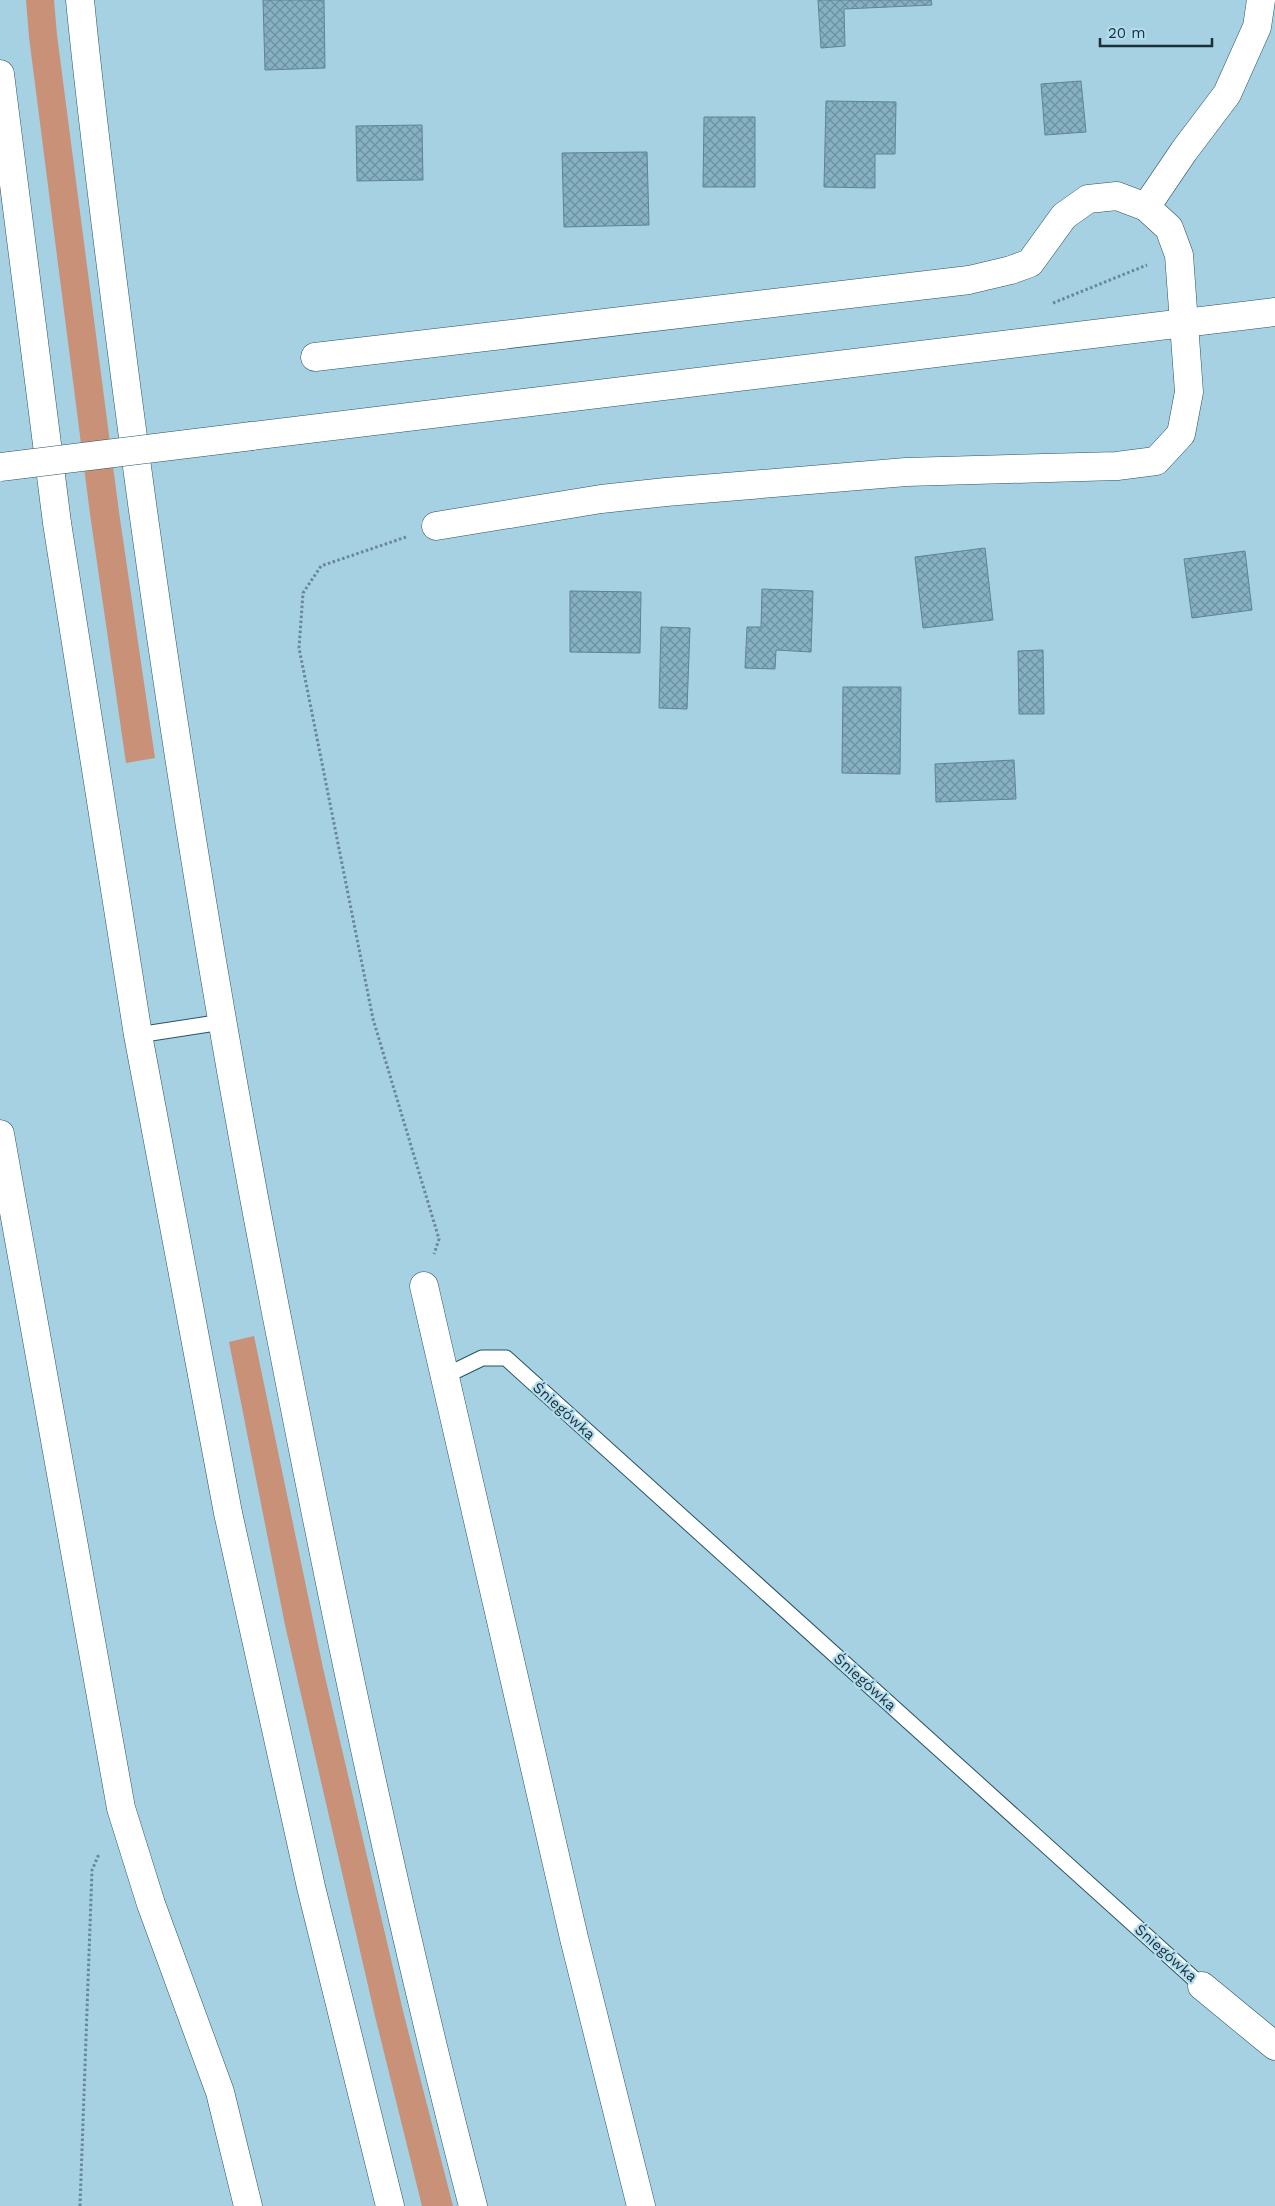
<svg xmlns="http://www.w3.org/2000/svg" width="1275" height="2206" font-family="'Work Sans',sans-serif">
	<defs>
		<pattern id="building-cross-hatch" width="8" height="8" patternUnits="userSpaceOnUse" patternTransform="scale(1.25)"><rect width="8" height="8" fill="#86b1c2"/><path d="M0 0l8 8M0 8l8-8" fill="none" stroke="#6d909e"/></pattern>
	</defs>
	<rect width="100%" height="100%" fill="#a5d1e3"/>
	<path fill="#c89178" d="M26 0H54L57 35 119 512 155 758 126 763 90 514 29 37Z
		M254 1336 323 1668 404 2015 453 2206H422L375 2016 285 1625 229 1342Z"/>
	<path fill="url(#building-cross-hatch)" stroke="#5c8596" d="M263 0H324L325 68 265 70Z
		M818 0H931L932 5 844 9 845 46 821 48Z
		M1081 81 1086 132 1045 135 1041 84Z
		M826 101 896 102 895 154H875V188L824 187Z
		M704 117H755V187H703Z
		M422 125 423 180 357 181 356 126Z
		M647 152 649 225 564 227 562 153Z
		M985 548 993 620 923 628 915 557Z
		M1245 551 1252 610 1192 618 1184 559Z
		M762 589 813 591 811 652 776 650 775 669 745 668 747 627H761Z
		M570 591 641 592 640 653 570 652Z
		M661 627 690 628 687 709 659 708Z
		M1043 650 1044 714H1019L1018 651Z
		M843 687H901L900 774 842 773Z
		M1014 760 1016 799 936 802 935 764Z"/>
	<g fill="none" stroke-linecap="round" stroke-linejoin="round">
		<g stroke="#2b5363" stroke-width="17">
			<path id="service" d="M138 1035 222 1022
				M445 1376 482 1358H506L1202 1986"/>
		</g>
		<g stroke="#2b5363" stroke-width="29">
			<path id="minor" d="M1146 207 1184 151 1227 94 1257 27 1261 0
				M315 357 969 280 1011 270 1030 263 1064 216 1088 199 1117 196 1146 207 1169 228 1179 255 1189 392 1181 434 1156 461 1117 466 906 472 666 492 601 499 436 526
				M0 1134 121 1808 151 1904 220 2092 248 2206
				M424 1286 574 1938 641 2206
				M1202 1986 1275 2046"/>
		</g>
		<g stroke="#2b5363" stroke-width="29">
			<path id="tertiary" d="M252 436 1275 312"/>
		</g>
		<g stroke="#2b5363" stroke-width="29">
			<path id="motorway" d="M80 0C93 131 110 261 127 392 169 712 220 1031 283 1348 339 1635 399 1922 473 2206
				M0 74 57 523 138 1035 228 1513 311 1887 390 2206"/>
		</g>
		<path stroke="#688895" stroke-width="3" stroke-dasharray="2.5 2.5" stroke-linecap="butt" d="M1053 303 1147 265
			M406 537 321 566 303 593 299 648 373 1019 439 1239 434 1254
			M80 2206 92 1870 99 1854"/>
		<use href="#service" stroke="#fff" stroke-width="15"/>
		<use href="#minor" stroke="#fff" stroke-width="28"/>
		<use href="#tertiary" stroke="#fff" stroke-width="28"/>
		<use href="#motorway" stroke="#fff" stroke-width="28"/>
		<g stroke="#2b5363" stroke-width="29" stroke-linecap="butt">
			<path id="tertiary-bridge" d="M0 467 252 436"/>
		</g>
		<use href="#tertiary-bridge" stroke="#fff" stroke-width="28"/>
	</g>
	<g text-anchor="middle" stroke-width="4.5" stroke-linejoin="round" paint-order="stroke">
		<g font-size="15" fill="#1d2e35" stroke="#b2def0">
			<text transform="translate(564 1411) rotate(42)" y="5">Śniegówka</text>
			<text transform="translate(865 1682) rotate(42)" y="5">Śniegówka</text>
			<text transform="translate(1166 1953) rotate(42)" y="5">Śniegówka</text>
		</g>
	</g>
	<path d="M1100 38v8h112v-8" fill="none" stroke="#1d2e35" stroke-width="2.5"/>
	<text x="1108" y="38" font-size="15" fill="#1d2e35" stroke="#b2def0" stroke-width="4" paint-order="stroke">20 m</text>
</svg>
